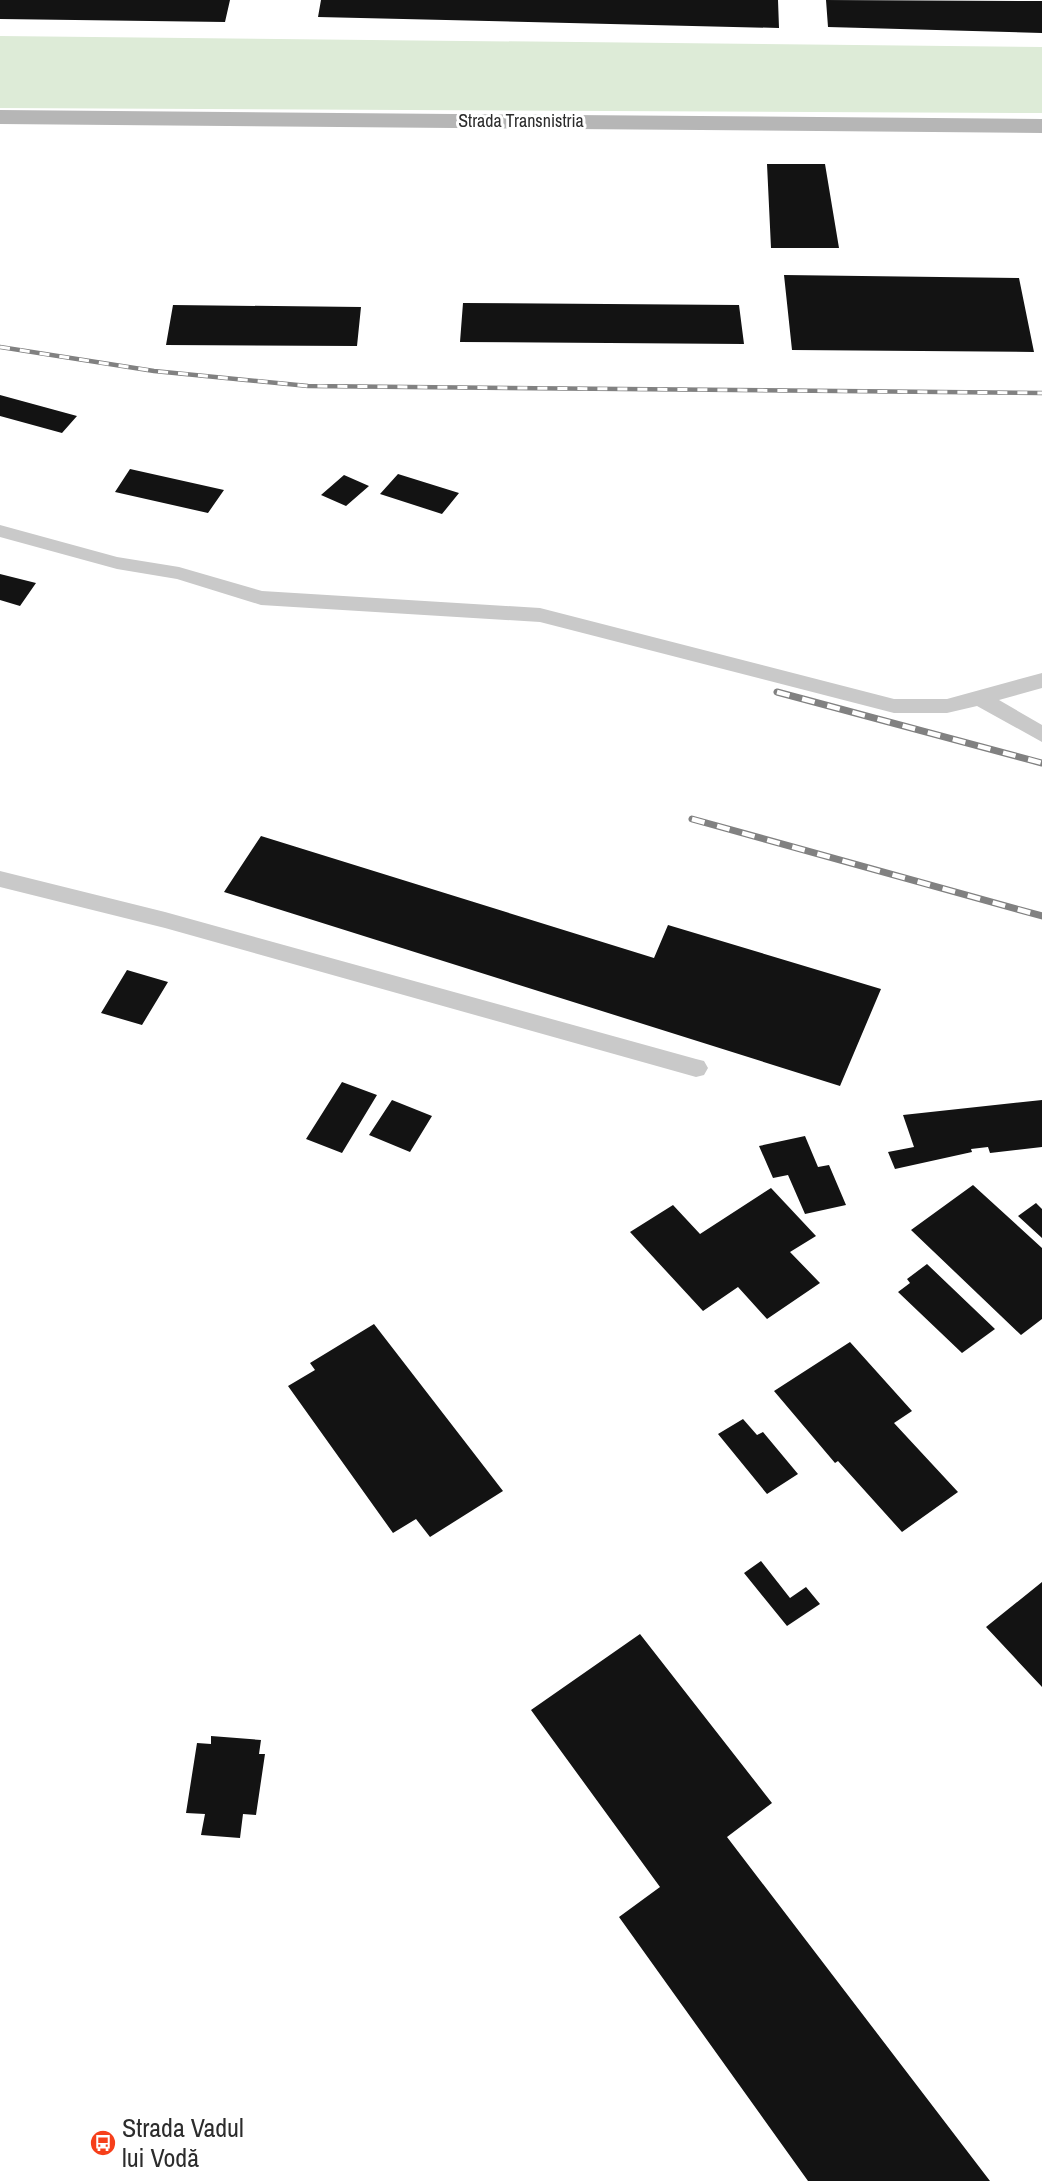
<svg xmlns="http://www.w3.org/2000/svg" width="1042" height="2181" font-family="'Archivo Narrow',sans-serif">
	<rect width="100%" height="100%" fill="#fff"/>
	<path fill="#ddebd7" d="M0 36 1042 47V113L0 108Z"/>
	<path fill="#131313" d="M0 0H230L225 22 0 19Z
		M321 0H778L779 28 318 17Z
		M826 0 1042 1V33L828 27Z
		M767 164H825L839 248H771Z
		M784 275 1019 278 1034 352 792 350Z
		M463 303 739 305 744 344 460 342Z
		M173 305 361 307 357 346 166 345Z
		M0 395 77 416 62 433 0 416Z
		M130 469 224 490 208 513 115 492Z
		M398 474 459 493 442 514 380 494Z
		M344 475 369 486 346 506 321 495Z
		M0 574 36 583 20 606 0 600Z
		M261 836 654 958 668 925 881 989 840 1086 224 892Z
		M127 970 168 982 142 1025 101 1013Z
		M342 1082 377 1095 342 1153 306 1139Z
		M392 1100 432 1116 410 1152 369 1135Z
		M1042 1100V1147L990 1153 988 1147 971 1149 972 1152 895 1169 888 1152 914 1147 903 1115Z
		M805 1136 818 1167 829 1165 846 1205 805 1214 788 1175 773 1178 759 1146Z
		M973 1185 1042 1248V1319L1021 1335 911 1230Z
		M771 1188 816 1236 790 1252 820 1283 767 1319 738 1287 703 1311 630 1232 673 1205 700 1234Z
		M1036 1203 1042 1209V1238L1018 1216Z
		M927 1264 995 1329 962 1353 898 1292 910 1283 907 1279Z
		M374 1324 503 1491 430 1537 416 1519 393 1533 288 1386 315 1370 310 1363Z
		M850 1342 912 1411 894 1423 958 1492 902 1532 838 1461 835 1463 774 1391Z
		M743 1419 757 1435 763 1432 798 1474 767 1494 718 1434Z
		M761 1561 790 1598 806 1587 820 1604 787 1626 744 1573Z
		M1042 1582V1687L986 1627Z
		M640 1634 772 1803 727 1837 990 2181H808L619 1917 660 1887 531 1710Z
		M211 1736 261 1740 259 1754H265L256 1815 243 1814 240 1838 201 1835 205 1814 186 1813 197 1743 211 1744Z"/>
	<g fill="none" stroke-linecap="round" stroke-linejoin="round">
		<path fill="#c9c9c9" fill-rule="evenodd" d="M0 525 117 557 179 567 262 591 540 608 894 699H947L1042 673V688L999 700 1042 725V742L977 706 947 713H894L540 622 261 605 177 579 117 569 0 537Z
			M0 871 165 912 696 1059 704 1061 708 1068 704 1075 696 1077 165 928 0 887Z"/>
		<path fill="#b6b6b6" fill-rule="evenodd" d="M0 110 1042 119V133L0 124Z"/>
		<g stroke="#818181" stroke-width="4.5">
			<path id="rail-far1" d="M0 347 154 371 308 386 1042 393"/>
		</g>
		<g stroke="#818181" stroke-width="7">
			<path id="rail" d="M777 692 1042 763
				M692 819 1042 916"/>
		</g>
		<use href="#rail-far1" stroke="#fff" stroke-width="3" stroke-dasharray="10" stroke-linecap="butt"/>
		<use href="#rail" stroke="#fff" stroke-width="4.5" stroke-dasharray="13" stroke-linecap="butt"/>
	</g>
	<defs>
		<g id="bus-disc" transform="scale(1.35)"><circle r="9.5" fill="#f63f1a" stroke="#fff"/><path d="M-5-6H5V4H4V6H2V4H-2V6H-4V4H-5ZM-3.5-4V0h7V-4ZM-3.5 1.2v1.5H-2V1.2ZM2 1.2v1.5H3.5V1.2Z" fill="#fff"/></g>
	</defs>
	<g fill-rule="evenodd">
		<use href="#bus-disc" x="103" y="2143"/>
	</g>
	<g text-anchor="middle" stroke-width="6" stroke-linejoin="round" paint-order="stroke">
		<g font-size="18" fill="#2c2c2c" stroke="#fff">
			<text x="521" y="127">Strada Transnistria</text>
		</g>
		<g font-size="26" fill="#2c2c2c" stroke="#fff" text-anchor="start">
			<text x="122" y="2137">Strada Vadul<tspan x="122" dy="30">lui Vodă</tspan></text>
		</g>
	</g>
</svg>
